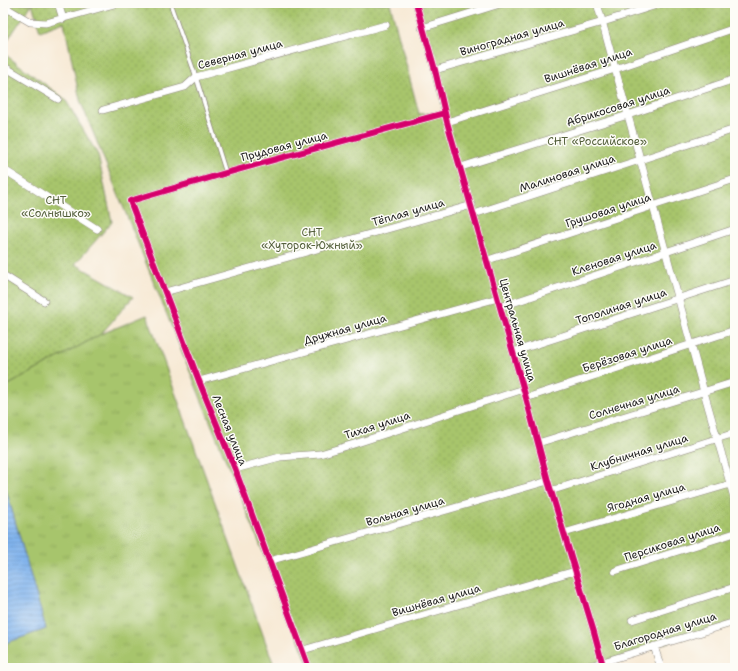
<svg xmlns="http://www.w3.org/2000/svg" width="738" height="671" font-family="'Shantell Sans',sans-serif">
	<defs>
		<pattern id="grass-tufts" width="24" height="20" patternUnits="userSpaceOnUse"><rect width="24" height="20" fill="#a7c56c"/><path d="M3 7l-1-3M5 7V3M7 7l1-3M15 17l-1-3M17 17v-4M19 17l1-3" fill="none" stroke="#8fa95d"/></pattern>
		<pattern id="park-dots" width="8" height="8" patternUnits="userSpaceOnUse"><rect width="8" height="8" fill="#a7c56c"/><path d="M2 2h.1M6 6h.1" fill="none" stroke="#8fa95d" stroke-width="1.8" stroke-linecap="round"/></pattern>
		<pattern id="water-rules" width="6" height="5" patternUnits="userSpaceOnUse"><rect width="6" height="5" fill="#80b3ed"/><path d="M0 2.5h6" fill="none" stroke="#6e99cb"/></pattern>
	</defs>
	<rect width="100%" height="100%" fill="#fdfcf7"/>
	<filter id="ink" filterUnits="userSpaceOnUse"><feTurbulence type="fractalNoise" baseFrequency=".025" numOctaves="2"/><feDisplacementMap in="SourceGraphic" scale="8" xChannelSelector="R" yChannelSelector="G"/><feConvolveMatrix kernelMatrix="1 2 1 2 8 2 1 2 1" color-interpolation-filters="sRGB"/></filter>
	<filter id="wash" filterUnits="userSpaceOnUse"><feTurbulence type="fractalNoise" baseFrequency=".012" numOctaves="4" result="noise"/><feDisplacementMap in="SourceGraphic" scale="16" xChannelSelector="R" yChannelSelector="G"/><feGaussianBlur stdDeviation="0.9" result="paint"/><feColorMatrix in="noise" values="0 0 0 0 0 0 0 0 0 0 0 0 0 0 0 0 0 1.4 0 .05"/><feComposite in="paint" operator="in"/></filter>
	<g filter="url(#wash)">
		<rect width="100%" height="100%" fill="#f7e9d4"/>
		<path fill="url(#grass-tufts)" stroke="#627044" d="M147 315 275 668H3V644L46 629 3 479V388L101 334Z"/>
		<path fill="url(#park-dots)" stroke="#627044" d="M3 3 32 4 3 47Z
			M32 3H390L419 114 445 113 416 3H735V622L583 668H310L80 100 64 22 40 31Z
			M3 53 65 99 98 155 112 222 75 264 133 297 101 334 3 388Z"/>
		<path fill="url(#water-rules)" stroke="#4e6884" d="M3 479 46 629 3 644Z"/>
	</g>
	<g filter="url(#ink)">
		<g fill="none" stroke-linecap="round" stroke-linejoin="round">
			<g stroke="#8a8278" stroke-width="5">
				<path id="service" d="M170 3 196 77 226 173"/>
			</g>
			<g stroke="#8a8278" stroke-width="8">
				<path id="minor" d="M58 3 63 19
					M416 3 435 70 447 122 526 398 548 481 594 632 602 662
					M597 3 666 253 704 392 735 501
					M3 6 30 22 46 23 118 3
					M422 28 503 3
					M3 66 58 99
					M435 70 603 22 663 3
					M103 110 185 87 196 77 386 25
					M447 122 615 69 735 28
					M461 167 628 115 735 79
					M3 169 97 229
					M474 214 735 129
					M488 260 735 179
					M3 275 44 301
					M165 292 472 205
					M500 307 735 229
					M513 352 735 280
					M199 381 498 298
					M526 398 735 330
					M538 443 735 382
					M235 469 280 457 320 454 354 444 524 389
					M550 491 735 433
					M564 533 734 483
					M269 561 548 481
					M615 571 735 533
					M632 620 735 587
					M654 646 661 668
					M303 650 575 571
					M309 668 235 469 199 381 130 201 226 173 445 113
					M583 668 735 622"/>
			</g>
			<use href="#service" stroke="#fff" stroke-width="3.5"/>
			<use href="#minor" stroke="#fff" stroke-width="7"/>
			<g stroke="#fdfcf7" stroke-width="8">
				<path id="cycleway" d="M416 3 435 70 447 122 526 398 548 481 594 632 602 662
					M309 668 235 469 199 381 130 201 226 173 445 113"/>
			</g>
			<use href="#cycleway" stroke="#d6006c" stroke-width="6"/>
		</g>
	</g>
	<g text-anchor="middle" stroke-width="3" stroke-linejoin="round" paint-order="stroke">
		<g font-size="11" fill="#1c1c1c" stroke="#fdfcf7">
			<text transform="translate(512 37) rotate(-16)" y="4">Виноградная улица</text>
			<text transform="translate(240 54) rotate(-15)" y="4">Северная улица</text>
			<text transform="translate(588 65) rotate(-18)" y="4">Вишнёвая улица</text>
			<text transform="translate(618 106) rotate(-18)" y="4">Абрикосовая улица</text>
			<text transform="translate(284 146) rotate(-15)" y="4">Прудовая улица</text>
			<text transform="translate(567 173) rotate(-18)" y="4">Малиновая улица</text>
			<text transform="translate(608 210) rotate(-18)" y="4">Грушовая улица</text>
			<text transform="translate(408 212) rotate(-16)" y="4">Тёплая улица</text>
			<text transform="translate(614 258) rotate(-18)" y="4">Кленовая улица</text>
			<text transform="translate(621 306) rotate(-18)" y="4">Тополиная улица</text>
			<text transform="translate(345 329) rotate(-16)" y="4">Дружная улица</text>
			<text transform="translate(518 330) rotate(74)" y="4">Центральная улица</text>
			<text transform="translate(627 354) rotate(-18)" y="4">Берёзовая улица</text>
			<text transform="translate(634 402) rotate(-17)" y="4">Солнечная улица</text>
			<text transform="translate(377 425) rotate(-18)" y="4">Тихая улица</text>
			<text transform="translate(230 430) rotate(68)" y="4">Лесная улица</text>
			<text transform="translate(639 452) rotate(-17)" y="4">Клубничная улица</text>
			<text transform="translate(646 497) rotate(-16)" y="4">Ягодная улица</text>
			<text transform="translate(405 511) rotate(-16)" y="4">Вольная улица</text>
			<text transform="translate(672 542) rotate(-18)" y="4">Персиковая улица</text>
			<text transform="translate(436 600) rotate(-16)" y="4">Вишнёвая улица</text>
			<text transform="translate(665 631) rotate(-17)" y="4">Благородная улица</text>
		</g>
		<g font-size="11" fill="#54603c" stroke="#fdfcf7">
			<text x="597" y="145">СНТ «Российское»</text>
			<text x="56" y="204">СНТ<tspan x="56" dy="13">«Солнышко»</tspan></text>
			<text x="312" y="236">СНТ<tspan x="312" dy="13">«Хуторок-Южный»</tspan></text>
		</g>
	</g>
	<rect width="738" height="671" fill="none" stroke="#fdfcf7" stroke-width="16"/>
</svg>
